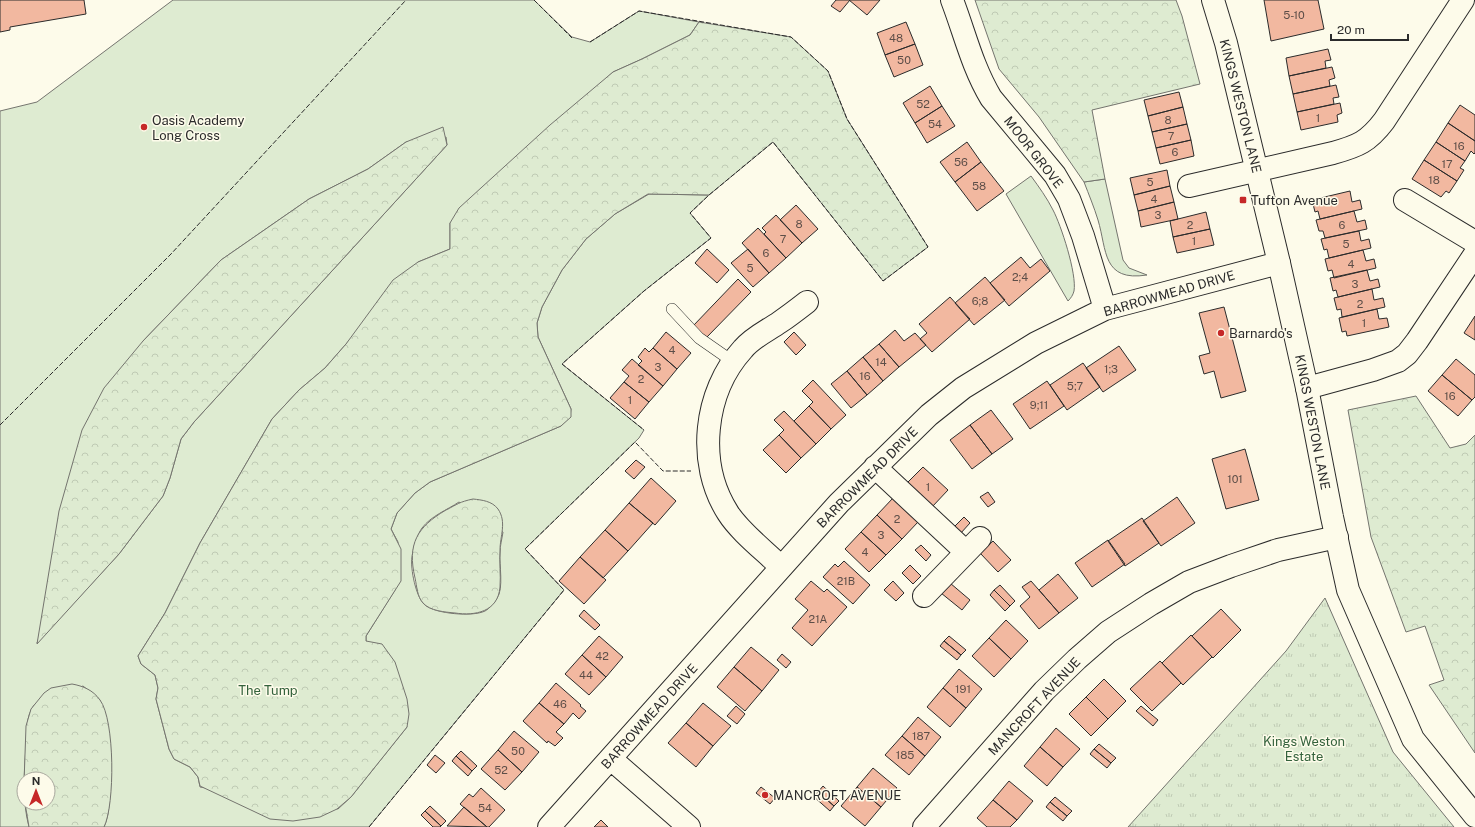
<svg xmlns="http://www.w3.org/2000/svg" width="1475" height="827" font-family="'Public Sans',sans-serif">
	<defs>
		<pattern id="forest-crowns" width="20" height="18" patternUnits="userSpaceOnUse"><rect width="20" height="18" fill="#deebd1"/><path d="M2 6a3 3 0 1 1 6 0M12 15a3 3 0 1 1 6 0" fill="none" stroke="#bfcab4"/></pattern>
		<pattern id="park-tufts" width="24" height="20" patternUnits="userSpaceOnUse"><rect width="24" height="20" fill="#deebd1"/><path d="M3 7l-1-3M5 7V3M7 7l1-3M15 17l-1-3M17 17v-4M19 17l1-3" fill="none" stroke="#bfcab4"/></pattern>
	</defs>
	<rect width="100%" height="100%" fill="#fdfbea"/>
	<path fill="#deebd1" stroke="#74746e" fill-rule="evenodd" d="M173 0H534L572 37 590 42 639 11 699 22 690 35 642 59 613 72 450 223V249L418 262 325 368 299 390 272 419 200 543 165 613 138 656 141 664 155 675 158 688 156 699 169 749 174 759 190 767 198 777 200 787 338 809 351 797 407 727 366 642V636L395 590 398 542 391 529 397 513 415 493 430 482 561 426 570 417 571 409 538 337 537 323 542 307 562 270 586 239 615 214 649 194 709 195 690 213 711 238 644 291 562 364 644 430 639 438 525 549 564 590 369 827H104C117 799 104 732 100 700L83 686 34 705C25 718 27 733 26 747 24 775 22 800 29 827H0V111L37 102ZM446 137 447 145 194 422 181 439 170 478 163 496 119 554 37 643 143 341 221 260 309 199 368 169 406 142ZM459 502 503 532C502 539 500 545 500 553 499 564 504 589 497 598 495 602 489 609 485 611 473 617 436 614 425 605 416 598 410 568 412 557 413 548 417 535 422 528 431 516 447 510 459 502Z
		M1031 176C1039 187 1047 198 1053 210 1061 225 1077 274 1074 291 1073 295 1071 298 1068 301L1006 194Z
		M1105 179 1123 260 1129 268 1147 275C1102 282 1107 250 1098 220 1094 207 1089 195 1084 182Z"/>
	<path fill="url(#forest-crowns)" stroke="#74746e" d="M975 0H1176L1182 16 1200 84 1092 110 1105 179 1084 182 1039 117 999 69Z
		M699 22 791 37 828 71 847 119 928 247 883 281 773 142 709 195 648 194 615 214 586 239 562 270 542 307 537 323 538 337 571 409V417L561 426 430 482 415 493 397 513 391 529 401 549V581L366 636V641L382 644 395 662 407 699 409 714 407 727 351 797 337 809 320 817 293 821 270 819 200 786 198 777 190 767 174 759 169 749 156 699 158 688 155 675 141 664 138 656 165 613 200 543 272 419 299 390 325 368 346 344 393 280 418 262 450 249V223L459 208 550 125 613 72 642 59 690 35Z
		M443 127 447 145 194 422 181 439 170 478 163 496 119 554 37 644 59 511 82 430 104 388 143 341 221 260 309 199 368 169 406 142Z
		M1416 396 1450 448 1466 444 1475 435V753L1429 685 1444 680 1425 626 1406 632 1371 537 1348 410Z
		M473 499C482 500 492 501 498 509 507 522 500 536 500 550 499 562 501 575 500 587 498 612 475 616 455 613 445 612 430 611 423 603 417 596 417 587 415 578 407 544 417 527 446 510 458 504 459 502 473 499Z
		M72 684C83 686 93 690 100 700 115 720 115 805 104 827H29L25 803H48V779H24V783L26 726 31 709 44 693 51 688Z"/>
	<path fill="url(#park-tufts)" stroke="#74746e" d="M1325 598 1393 752 1454 827H1128L1286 651Z"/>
	<path fill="#f2b8a0" stroke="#2b2b2b" d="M0 0H84L86 14 10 27V30L0 32Z
		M836 0H850L840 12 831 6Z
		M849 0H880L867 15Z
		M1264 0H1318L1324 29 1271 41Z
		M906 22 915 44 885 55 877 33Z
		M915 44 923 65 894 77 885 55Z
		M1328 49 1331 60 1325 61 1326 68 1289 76 1286 58Z
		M1332 67 1335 78 1329 80 1330 86 1293 94 1289 76Z
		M1336 85 1339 97 1333 98 1334 104 1297 112 1293 94Z
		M930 86 942 106 915 123 903 103Z
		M1179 92 1183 107 1148 116 1144 100Z
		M1340 103 1342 113 1337 115 1338 122 1301 130 1297 112Z
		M1460 105 1475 115V141L1448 123Z
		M942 106 955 126 927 143 915 123Z
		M1183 107 1187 124 1152 132 1148 116Z
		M1448 123 1475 141V153L1474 154 1471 151 1465 161 1436 142Z
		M1187 124 1191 140 1156 148 1152 132Z
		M1191 140 1194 156 1160 164 1156 148Z
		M967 142 981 162 955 182 940 162Z
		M1436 142 1465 161 1460 168 1464 170 1457 181 1424 160Z
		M1424 160 1457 181 1449 193 1446 191 1441 197 1412 179Z
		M981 162 1004 191 977 211 955 182Z
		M1167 170 1170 186 1134 195 1130 178Z
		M1170 186 1174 202 1138 211 1134 195Z
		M1350 191 1352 202 1360 200 1362 209 1320 219 1318 211 1315 212 1312 200Z
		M1174 202 1178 219 1141 227 1138 211Z
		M796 205 818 229 802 243 780 220Z
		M1354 211 1357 222 1365 220 1367 229 1325 238 1323 231H1319L1316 220Z
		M1206 212 1210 229 1173 237 1170 221Z
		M776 215 802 243 786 258 764 234 766 232 762 228Z
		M758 228 786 258 769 273 742 243Z
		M1210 229 1214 245 1177 253 1173 237Z
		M1359 231 1361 241 1369 239 1371 248 1329 258 1327 249 1324 250 1321 239Z
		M707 249 729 270 717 283 695 263Z
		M748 249 769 273 753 287 731 263Z
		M1363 250 1366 261 1374 259 1376 268 1334 278 1332 270 1328 271 1325 259Z
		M1021 257 1030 268 1041 259 1050 271 1009 306 990 283Z
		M1367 270 1370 281 1378 279 1380 287 1338 297 1336 290 1333 291 1330 278Z
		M985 277 1005 300 974 325 955 303Z
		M738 279 751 292 706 338 693 326Z
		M1372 289 1374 300 1383 298 1385 307 1342 317 1341 309 1337 310 1334 298Z
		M950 297 970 319 932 352 920 339 927 333 919 324Z
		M1224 307 1246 391 1221 398 1214 371 1204 374 1199 356 1210 353 1199 313Z
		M1377 309 1379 319 1387 318 1389 327 1347 336 1346 331 1342 332 1339 318Z
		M1475 316V340L1464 333Z
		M895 330 904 341 915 333 926 345 899 367 879 344Z
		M666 332 691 353 677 369 653 348Z
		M794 332 806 345 796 355 784 342Z
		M879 344 899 367 883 381 863 357Z
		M1119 346 1136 370 1103 392 1086 368Z
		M645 348 649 352 653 348 677 369 663 386 638 365 642 361 638 357Z
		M863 357 883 381 867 395 847 371Z
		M632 359 663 386 649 402 624 382 629 376 622 370Z
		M1456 359 1475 375V397L1472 400 1442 375Z
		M1083 363 1100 387 1067 410 1050 385Z
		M847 371 867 395 851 408 831 384Z
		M1442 375 1472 400 1458 416 1428 391Z
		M813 380 846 415 831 429 809 406 813 402 802 391Z
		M1047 381 1064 406 1030 429 1013 404Z
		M624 382 649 402 635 419 610 398Z
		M809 406 831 429 816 444 794 421Z
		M991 410 1013 439 992 454 970 425Z
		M784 411 816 444 801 458 779 435 784 430 774 420Z
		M970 425 992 454 972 469 950 440Z
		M779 435 801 458 786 473 763 450Z
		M1245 449 1259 500 1226 509 1212 459Z
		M636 460 645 467 634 479 625 471Z
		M923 467 948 490 932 507 907 483Z
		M651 478 676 501 655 525 629 503Z
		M988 492 995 502 988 507 980 497Z
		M1177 497 1195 523 1161 546 1143 521Z
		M893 498 918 522 902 539 877 515Z
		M629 503 653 523 628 551 605 530Z
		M877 515 902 539 886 555 861 532Z
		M964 517 970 523 960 534 953 528Z
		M1142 518 1159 543 1125 566 1108 541Z
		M605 530 628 551 603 578 580 557Z
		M861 532 886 555 869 572 845 549Z
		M1108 540 1125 564 1092 587 1075 563Z
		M993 541 1011 560 998 572 980 553Z
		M921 545 931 555 926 561 915 550Z
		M580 557 606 580 584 604 559 581Z
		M844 561 870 585 853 604 823 577 835 564 838 567Z
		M910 565 921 576 913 584 902 573Z
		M1058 574 1078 598 1059 613 1039 590Z
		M811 581 824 592 827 589 847 607 812 646 792 628 808 610 795 599Z
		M893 581 904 593 896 601 884 590Z
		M1031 581 1059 613 1039 629 1020 606 1030 597 1022 587Z
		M950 583 970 600 962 610 941 593Z
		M1000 585 1015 601 1010 606 994 590Z
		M994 590 1010 606 1005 611 990 595Z
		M1221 609 1241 630 1213 658 1192 636Z
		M584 610 600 625 595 630 579 616Z
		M1006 620 1028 641 1011 659 989 638Z
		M1191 635 1212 657 1183 685 1162 663Z
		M599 636 623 657 606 677 582 655Z
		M949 636 966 650 961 655 944 641Z
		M989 638 1011 659 994 677 972 656Z
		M944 641 961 655 957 660 940 646Z
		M751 647 779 670 762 691 734 667Z
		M782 654 791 662 786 668 777 660Z
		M582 655 606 677 589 695 565 674Z
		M1160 661 1181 683 1152 711 1130 689Z
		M734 667 762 691 745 711 717 687Z
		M959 669 982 689 966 708 943 688Z
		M1104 679 1126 701 1108 719 1086 697Z
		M556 683 581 705 580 706 586 711 579 719 573 713 564 724 539 703Z
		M943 688 966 708 950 727 927 707Z
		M1086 697 1108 719 1091 736 1069 714Z
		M539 703 564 724 556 732 563 738 555 746 548 741 547 743 523 721Z
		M703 703 731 726 713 746 686 723Z
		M736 706 745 714 737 724 727 716Z
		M1141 706 1158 720 1153 726 1136 711Z
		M918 717 941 737 925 756 902 736Z
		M686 723 713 746 696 767 668 743Z
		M1056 728 1080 749 1063 767 1040 747Z
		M514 731 539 752 522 772 498 750Z
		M902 736 925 756 909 775 885 755Z
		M1099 744 1116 758 1111 763 1094 749Z
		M1040 747 1063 767 1047 786 1024 766Z
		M1094 749 1111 763 1107 768 1090 754Z
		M498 750 522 772 505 790 481 769Z
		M461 751 477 766 472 771 456 756Z
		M435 755 445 763 436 773 427 765Z
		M456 756 472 771 468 776 452 761Z
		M873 768 897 788 881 807 857 787Z
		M1009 781 1033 801 1017 820 993 800Z
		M823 786 839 801 834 806 818 792Z
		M761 787 775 798 770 804 756 793Z
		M857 787 881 807 865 826 841 806Z
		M481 788 505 810 489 827H487L460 804 469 794 473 797Z
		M818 792 834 806 830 811 813 796Z
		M1055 797 1072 811 1067 816 1050 802Z
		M993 800 1017 820 1010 827H987L977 818Z
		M1050 802 1067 816 1063 821 1046 807Z
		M430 806 446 821 441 826 425 811Z
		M464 807 487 827 447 826Z
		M425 811 441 826 440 827H433L421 815Z
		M601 820 608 827H594Z"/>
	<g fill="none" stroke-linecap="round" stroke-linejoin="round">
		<g stroke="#2b2b2b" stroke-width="12">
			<path id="service" d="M672 309 699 338 732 361"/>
		</g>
		<g stroke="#2b2b2b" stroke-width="24">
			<path id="minor" d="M952 0C965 34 972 66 991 98L1055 175 1069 199 1083 236 1105 309
				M1189 186 1333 153C1358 146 1368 142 1384 121L1463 0
				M1405 200 1475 242
				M1307 388 1373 370 1398 361 1407 354 1417 341 1475 254
				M875 467 966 552
				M781 567C765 551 740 532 728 513 696 463 704 392 743 349 753 337 767 331 780 322 789 316 798 309 807 302
				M924 596 980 538
				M611 759 689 827
				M549 827 839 503 929 415 963 388 1036 343 1105 309 1279 263
				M924 827 1044 691 1077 659 1108 632 1151 604 1189 582 1231 566 1278 550 1337 537"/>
		</g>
		<g stroke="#2b2b2b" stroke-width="24">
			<path id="tertiary" d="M1213 0 1226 43 1279 263 1307 388 1332 517 1348 590 1413 739 1475 816"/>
		</g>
		<use href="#service" stroke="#fdfbea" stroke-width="11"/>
		<use href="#minor" stroke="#fdfbea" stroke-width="22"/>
		<use href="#tertiary" stroke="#fdfbea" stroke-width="22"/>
		<path stroke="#2b2b2b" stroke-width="1" stroke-dasharray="5 2" stroke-linecap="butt" d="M534 0 572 38
			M590 42 639 11 791 37 828 71 847 119 928 247 883 281 773 142 709 195 690 213 711 238 644 291 562 364 644 430
			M0 425 171 254 406 0
			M369 827 564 590 525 549 635 442 663 471H691"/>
	</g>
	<g fill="#c62828" stroke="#fdfbea" stroke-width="1.5">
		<circle cx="144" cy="127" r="4"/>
		<rect x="1239" y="196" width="8" height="8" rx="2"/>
		<circle cx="1221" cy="333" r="4"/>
		<circle cx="765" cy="795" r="4"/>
	</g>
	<g text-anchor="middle" stroke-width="3" stroke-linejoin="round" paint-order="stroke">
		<g font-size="11" fill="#5d4e48">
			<text x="1294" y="19">5-10</text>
			<text x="896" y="42">48</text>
			<text x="904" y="64">50</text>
			<text x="923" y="108">52</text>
			<text x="1318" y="122">1</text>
			<text x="1168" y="124">8</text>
			<text x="935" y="128">54</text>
			<text x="1171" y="140">7</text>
			<text x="1459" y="150">16</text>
			<text x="1175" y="156">6</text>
			<text x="961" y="166">56</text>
			<text x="1447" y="168">17</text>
			<text x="1434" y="184">18</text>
			<text x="1150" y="186">5</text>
			<text x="979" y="190">58</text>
			<text x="1154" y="203">4</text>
			<text x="1158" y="219">3</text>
			<text x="799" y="228">8</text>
			<text x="1190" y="229">2</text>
			<text x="1342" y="229">6</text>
			<text x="783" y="243">7</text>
			<text x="1194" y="245">1</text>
			<text x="1346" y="248">5</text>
			<text x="766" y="257">6</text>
			<text x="1351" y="268">4</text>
			<text x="750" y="272">5</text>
			<text x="1020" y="281">2;4</text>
			<text x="1355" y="288">3</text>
			<text x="980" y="305">6;8</text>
			<text x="1360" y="308">2</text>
			<text x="1364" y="327">1</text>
			<text x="672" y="354">4</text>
			<text x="881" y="366">14</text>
			<text x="658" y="371">3</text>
			<text x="1111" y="373">1;3</text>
			<text x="865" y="380">16</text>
			<text x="641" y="383">2</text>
			<text x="1075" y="390">5;7</text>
			<text x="1450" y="400">16</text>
			<text x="630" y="404">1</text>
			<text x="1039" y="409">9;11</text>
			<text x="1235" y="483">101</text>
			<text x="928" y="491">1</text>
			<text x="897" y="523">2</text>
			<text x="881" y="539">3</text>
			<text x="865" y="556">4</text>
			<text x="846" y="585">21B</text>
			<text x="818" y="623">21A</text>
			<text x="602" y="660">42</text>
			<text x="586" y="679">44</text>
			<text x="963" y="693">191</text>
			<text x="560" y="708">46</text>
			<text x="921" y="740">187</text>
			<text x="518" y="755">50</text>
			<text x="905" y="759">185</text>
			<text x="501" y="774">52</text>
			<text x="485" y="812">54</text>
		</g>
		<g font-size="13" fill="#2b2b2b" stroke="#fdfbea">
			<text transform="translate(1241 106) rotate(76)" y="5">KINGS WESTON LANE</text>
			<text transform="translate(1034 152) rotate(52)" y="5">MOOR GROVE</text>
			<text transform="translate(1169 293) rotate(-16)" y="5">BARROWMEAD DRIVE</text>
			<text transform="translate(1313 422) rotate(79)" y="5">KINGS WESTON LANE</text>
			<text transform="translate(867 477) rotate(-45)" y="5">BARROWMEAD DRIVE</text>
			<text transform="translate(1034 706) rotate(-47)" y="5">MANCROFT AVENUE</text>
			<text transform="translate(649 716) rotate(-48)" y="5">BARROWMEAD DRIVE</text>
		</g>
		<g font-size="13" fill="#2b2b2b" stroke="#fdfbea" text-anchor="start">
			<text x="152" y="125">Oasis Academy<tspan x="152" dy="15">Long Cross</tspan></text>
			<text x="1251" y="205">Tufton Avenue</text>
			<text x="1229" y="338">Barnardo's</text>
			<text x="773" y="800">MANCROFT AVENUE</text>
		</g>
		<g font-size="13" fill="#34623c" stroke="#fdfbea">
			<text x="268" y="695">The Tump</text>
			<text x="1304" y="746">Kings Weston<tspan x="1304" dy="15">Estate</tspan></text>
		</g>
	</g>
	<g transform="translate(36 791)"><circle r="19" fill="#fdfbea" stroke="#a9a89e"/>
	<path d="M0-3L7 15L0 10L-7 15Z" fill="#c62828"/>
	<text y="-6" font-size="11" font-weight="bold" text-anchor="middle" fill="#2b2b2b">N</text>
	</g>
	<path d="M1331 34v6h77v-6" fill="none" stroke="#2b2b2b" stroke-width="2"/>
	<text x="1337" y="34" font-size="12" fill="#2b2b2b" stroke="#fdfbea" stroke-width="3" paint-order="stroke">20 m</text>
</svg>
